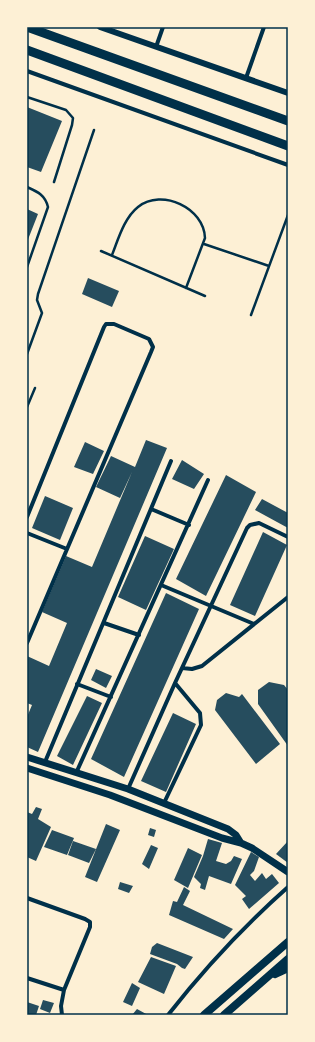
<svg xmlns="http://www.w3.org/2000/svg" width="315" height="1042" font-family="Literata,serif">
	<rect width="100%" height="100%" fill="#fdf0d5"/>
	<path fill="#264d5e" d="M27 107 62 121 41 172 27 167Z
		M27 209 38 214 27 242Z
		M88 278 119 291 112 307 82 294Z
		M146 440 167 448 38 752 27 747V717L32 705 27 703V656L49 666 67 623 42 612 66 556 92 567 132 472 120 498 96 487 111 456 135 467Z
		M85 442 104 451 93 474 74 467Z
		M182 460 204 474 194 489 172 479Z
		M226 475 256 492 206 596 176 579Z
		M45 496 73 508 60 540 32 528Z
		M262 499 288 513V528L255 510Z
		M263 532 287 545 255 616 230 605Z
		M145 536 174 549 146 610 118 597Z
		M166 593 199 609 124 777 91 759Z
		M96 669 112 676 106 688 91 680Z
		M269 682 284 685 288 690V746L258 704V690Z
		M226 693 239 697 242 694 280 744 256 764 215 710 217 700Z
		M87 696 102 703 73 765 57 756Z
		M173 713 196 724 166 792 141 781Z
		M36 807 42 809 38 819 51 827 36 861 27 857V812L32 814Z
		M106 824 120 830 97 882 85 877Z
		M150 828 156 830 154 837 148 835Z
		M52 830 74 838 67 855 44 847Z
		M208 839 222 843 216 861 226 864 231 861 234 856 242 859 231 884 209 876 205 890 200 888 201 884 194 877 203 856Z
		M73 841 96 849 89 863 68 855Z
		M288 841V863L276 854Z
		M151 845 158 848 149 869 142 864Z
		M188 848 202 855 188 888 174 880Z
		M251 852 259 857 254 871 250 875 255 881 262 873 266 879 272 874 279 883 249 909 242 899 246 896 235 885Z
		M120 882 133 886 129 893 118 889Z
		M184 887 190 891 183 905 233 929 224 939 169 915 173 901 177 902Z
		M157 943 193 957 185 969 182 968 177 964 150 954 152 947Z
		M151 957 176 966 164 994 138 982Z
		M132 983 140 988 132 1006 123 1002Z
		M43 1000 54 1003 50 1013 40 1009Z
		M27 1002 39 1006 36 1015H27Z
		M137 1009 148 1015H132Z"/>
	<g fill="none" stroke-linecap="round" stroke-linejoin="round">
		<path stroke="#003049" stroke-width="2.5" d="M27 97 66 110 73 118 72 125 54 182
			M27 187C38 192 45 195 48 207L27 267
			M204 244 269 266
			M101 251 205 296
			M112 255C118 240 124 218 138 207 162 188 204 208 205 238L186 288
			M251 315 288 215
			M27 354 42 313 37 300 38 294 94 130
			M27 407 35 388"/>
		<path stroke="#003049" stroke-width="4" d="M156 47 163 27
			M27 71 288 165
			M246 78 264 27
			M151 509 189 525
			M27 517 104 327 106 324H114L149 339 153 347 151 352 27 643
			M27 533 67 549
			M161 585 254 624
			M104 623 139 635
			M182 668 192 669 202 666 288 597
			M77 684 111 697
			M45 762 171 461
			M77 771 208 480
			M128 789 175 683 247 528 250 525 259 523 288 537
			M164 803 201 725 200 713 175 683
			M27 898 85 919 90 922V927L64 990 61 1006 62 1015
			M27 978 64 990
			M168 1015C204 969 244 926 288 887"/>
		<path stroke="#003049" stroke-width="6" d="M100 27 288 93"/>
		<path stroke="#003049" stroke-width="7" d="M27 757 128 789 228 829 236 835 241 843
			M27 768 110 795 222 838 241 843 252 848 288 872"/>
		<path stroke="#003049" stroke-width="8" d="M275 974 288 968
			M204 1015 288 942
			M224 1015 288 959"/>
		<path stroke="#003049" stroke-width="9" d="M27 27 288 121
			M27 50 288 146"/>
	</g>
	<rect width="315" height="1042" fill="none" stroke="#fdf0d5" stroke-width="56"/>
	<rect x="28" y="28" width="259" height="986" fill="none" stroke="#003049" stroke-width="1.5"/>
</svg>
